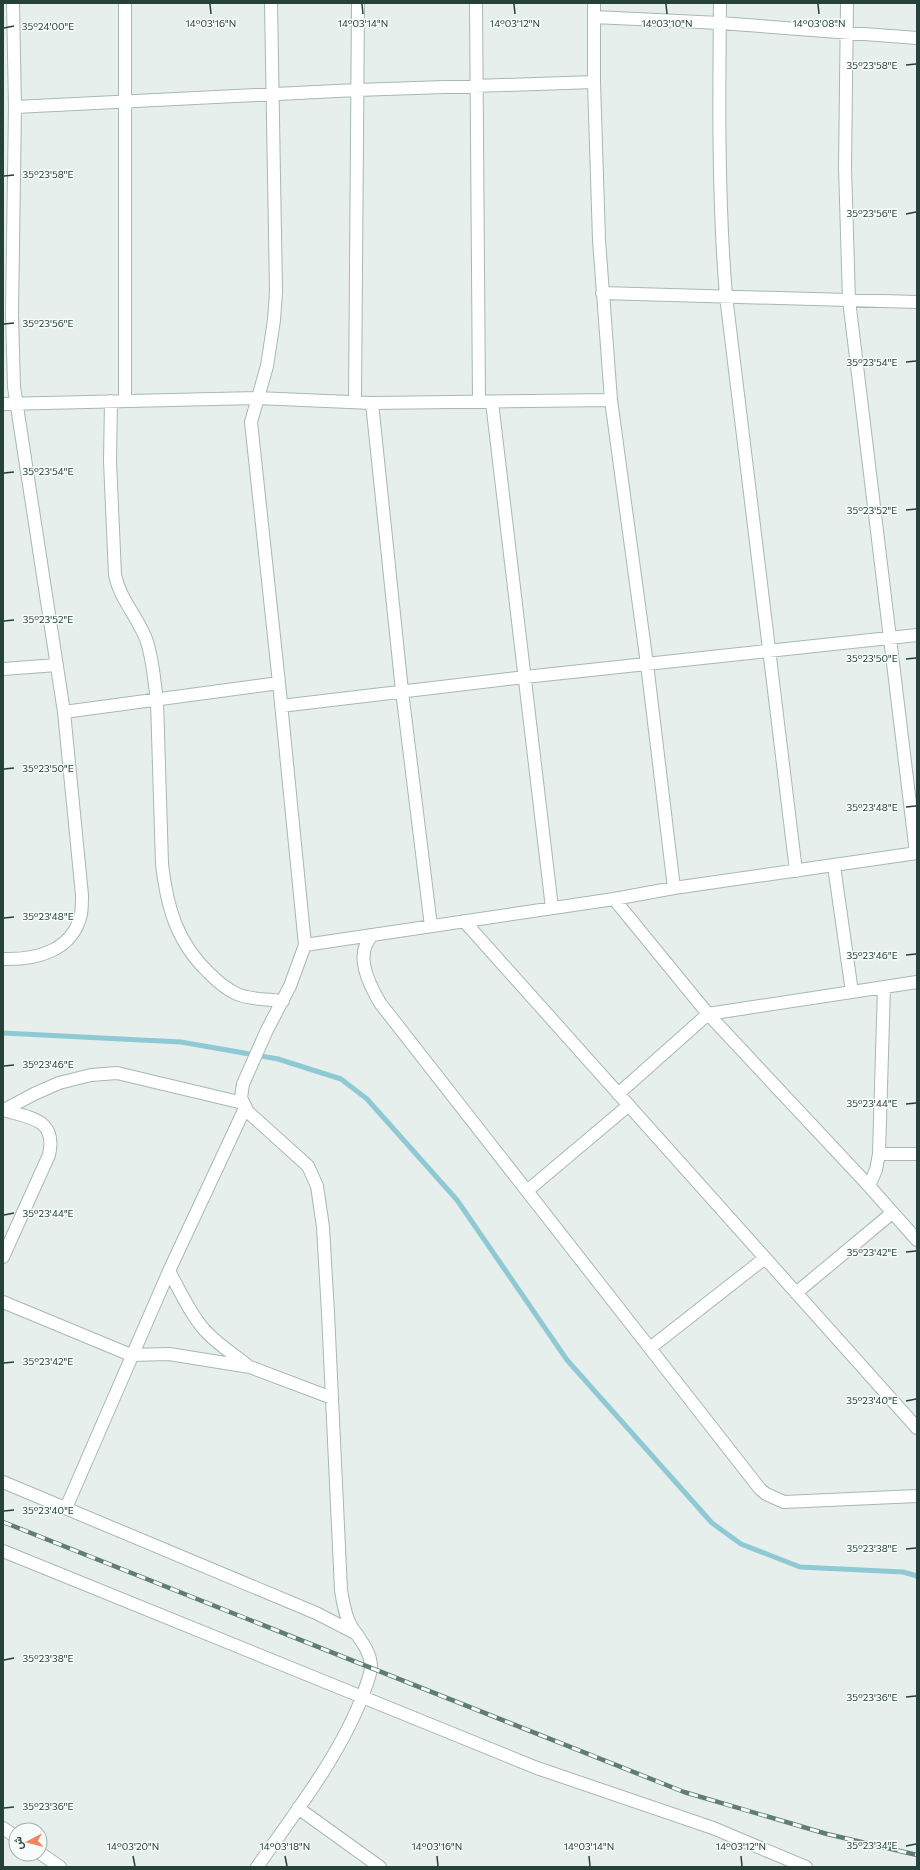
<svg xmlns="http://www.w3.org/2000/svg" width="920" height="1870" font-family="Commissioner,Vazirmatn,sans-serif">
	<rect width="100%" height="100%" fill="#e6efeb"/>
	<g fill="none" stroke-linecap="round" stroke-linejoin="round">
		<path stroke="#8ec9d4" stroke-width="5" d="M3 1033 181 1042 278 1059 341 1079 367 1099 457 1200 567 1360 712 1523 741 1544 800 1567 903 1572 917 1576"/>
		<g stroke="#a8b8b2" stroke-width="14">
			<path id="street" d="M125 3V400
				M476 3 479 402
				M594 3V82L599 240 611 400 647 664 674 888
				M720 3C719 101 718 199 726 296L796 871
				M847 3 845 167 849 300 916 853
				M594 17 720 23 917 38
				M15 107 357 90 594 82
				M602 293 917 302
				M111 401 110 461 115 575C120 599 137 616 146 639 153 658 154 680 157 701L162 864C167 908 177 943 210 974 218 982 226 989 237 994 251 1000 268 999 283 1001
				M355 402 358 3
				M492 402 552 908
				M372 403 402 691 431 926
				M3 404 257 398 372 403 611 400
				M3 669 57 665
				M281 706 525 677 917 635
				M64 712 279 683
				M834 866 852 992
				M614 899 708 1014 869 1186 917 1240
				M464 921 917 1428
				M373 935C353 953 369 984 380 1003L760 1489 766 1494 784 1502 917 1496
				M305 945 614 899 674 888 917 853
				M3 959C36 960 73 951 81 914 82 908 82 901 82 895L64 712 14 387 12 314 15 107 13 3
				M618 1094 708 1014 917 982
				M3 1110C31 1118 57 1119 49 1155L3 1257
				M4 1110 34 1094 59 1083 91 1075 117 1073 243 1103
				M879 1154H917
				M869 1186 876 1170 879 1154 884 987
				M527 1191 629 1105
				M169 1271C179 1289 188 1310 202 1327 214 1342 232 1353 247 1365
				M796 1293 892 1213
				M3 1302 131 1355 169 1354 250 1367 332 1398
				M650 1348 765 1258
				M3 1482 316 1613 357 1634
				M66 1508 169 1271 245 1108
				M3 1551 537 1768 713 1828 806 1867
				M298 1808 380 1867
				M3 1828 16 1837
				M40 1853 60 1867
				M257 1867C294 1814 342 1753 364 1692 366 1685 371 1675 371 1666 370 1649 359 1639 351 1626 345 1616 343 1602 341 1590L328 1313 323 1227 317 1186 308 1166 248 1112 241 1098 243 1084 267 1030 290 986 305 945 279 683 251 422 267 366 274 320 276 292 271 3"/>
		</g>
		<use href="#street" stroke="#fff" stroke-width="12"/>
		<g stroke="#5f7d75" stroke-width="4.5">
			<path id="rail" d="M3 1522 684 1792 827 1834 917 1855"/>
		</g>
		<use href="#rail" stroke="#f7fbf9" stroke-width="3" stroke-dasharray="9" stroke-linecap="butt"/>
	</g>
	<path fill="none" stroke="#24423a" stroke-width="1.5" d="M210 4 211 14M362 4 363 14M514 4 515 14M666 4 667 14M818 4 819 14M4 28 14 26M906 65 916 64M4 176 14 175M906 214 916 212M4 324 14 323M906 362 916 361M4 473 14 472M906 510 916 509M4 621 14 620M906 659 916 658M4 769 14 768M906 807 916 806M4 918 14 917M906 955 916 954M4 1066 14 1065M906 1104 916 1103M4 1215 14 1213M906 1252 916 1251M4 1363 14 1362M906 1401 916 1399M4 1511 14 1510M906 1549 916 1548M4 1660 14 1658M906 1697 916 1696M4 1808 14 1807M906 1846 916 1844M133 1856 135 1866M285 1856 287 1866M437 1856 438 1866M589 1856 590 1866M741 1856 742 1866"/>
	<g font-size="10" text-anchor="middle" fill="#24423a" stroke="#f7fbf9" stroke-width="3" stroke-linejoin="round" paint-order="stroke">
		<text x="211" y="27">14°03'16"N</text>
		<text x="363" y="27">14°03'14"N</text>
		<text x="515" y="27">14°03'12"N</text>
		<text x="667" y="27">14°03'10"N</text>
		<text x="819" y="27">14°03'08"N</text>
		<text x="48" y="30">35°24'00"E</text>
		<text x="872" y="69">35°23'58"E</text>
		<text x="48" y="178">35°23'58"E</text>
		<text x="872" y="217">35°23'56"E</text>
		<text x="48" y="327">35°23'56"E</text>
		<text x="872" y="366">35°23'54"E</text>
		<text x="48" y="475">35°23'54"E</text>
		<text x="872" y="514">35°23'52"E</text>
		<text x="48" y="623">35°23'52"E</text>
		<text x="872" y="662">35°23'50"E</text>
		<text x="48" y="772">35°23'50"E</text>
		<text x="872" y="811">35°23'48"E</text>
		<text x="48" y="920">35°23'48"E</text>
		<text x="872" y="959">35°23'46"E</text>
		<text x="48" y="1068">35°23'46"E</text>
		<text x="872" y="1107">35°23'44"E</text>
		<text x="48" y="1217">35°23'44"E</text>
		<text x="872" y="1256">35°23'42"E</text>
		<text x="48" y="1365">35°23'42"E</text>
		<text x="872" y="1404">35°23'40"E</text>
		<text x="48" y="1514">35°23'40"E</text>
		<text x="872" y="1552">35°23'38"E</text>
		<text x="48" y="1662">35°23'38"E</text>
		<text x="872" y="1701">35°23'36"E</text>
		<text x="48" y="1810">35°23'36"E</text>
		<text x="872" y="1849">35°23'34"E</text>
		<text x="133" y="1850">14°03'20"N</text>
		<text x="285" y="1850">14°03'18"N</text>
		<text x="437" y="1850">14°03'16"N</text>
		<text x="589" y="1850">14°03'14"N</text>
		<text x="741" y="1850">14°03'12"N</text>
	</g>
	<rect width="920" height="1870" fill="none" stroke="#24423a" stroke-width="8"/>
	<g transform="translate(28 1842) rotate(263)"><circle r="19" fill="#f7fbf9" stroke="#a3b1ad"/>
	<path d="M0-3L7 15L0 10L-7 15Z" fill="#f4845f"/>
	<text y="-6" font-size="11" font-weight="bold" text-anchor="middle" fill="#24423a">ش</text>
	</g>
</svg>
